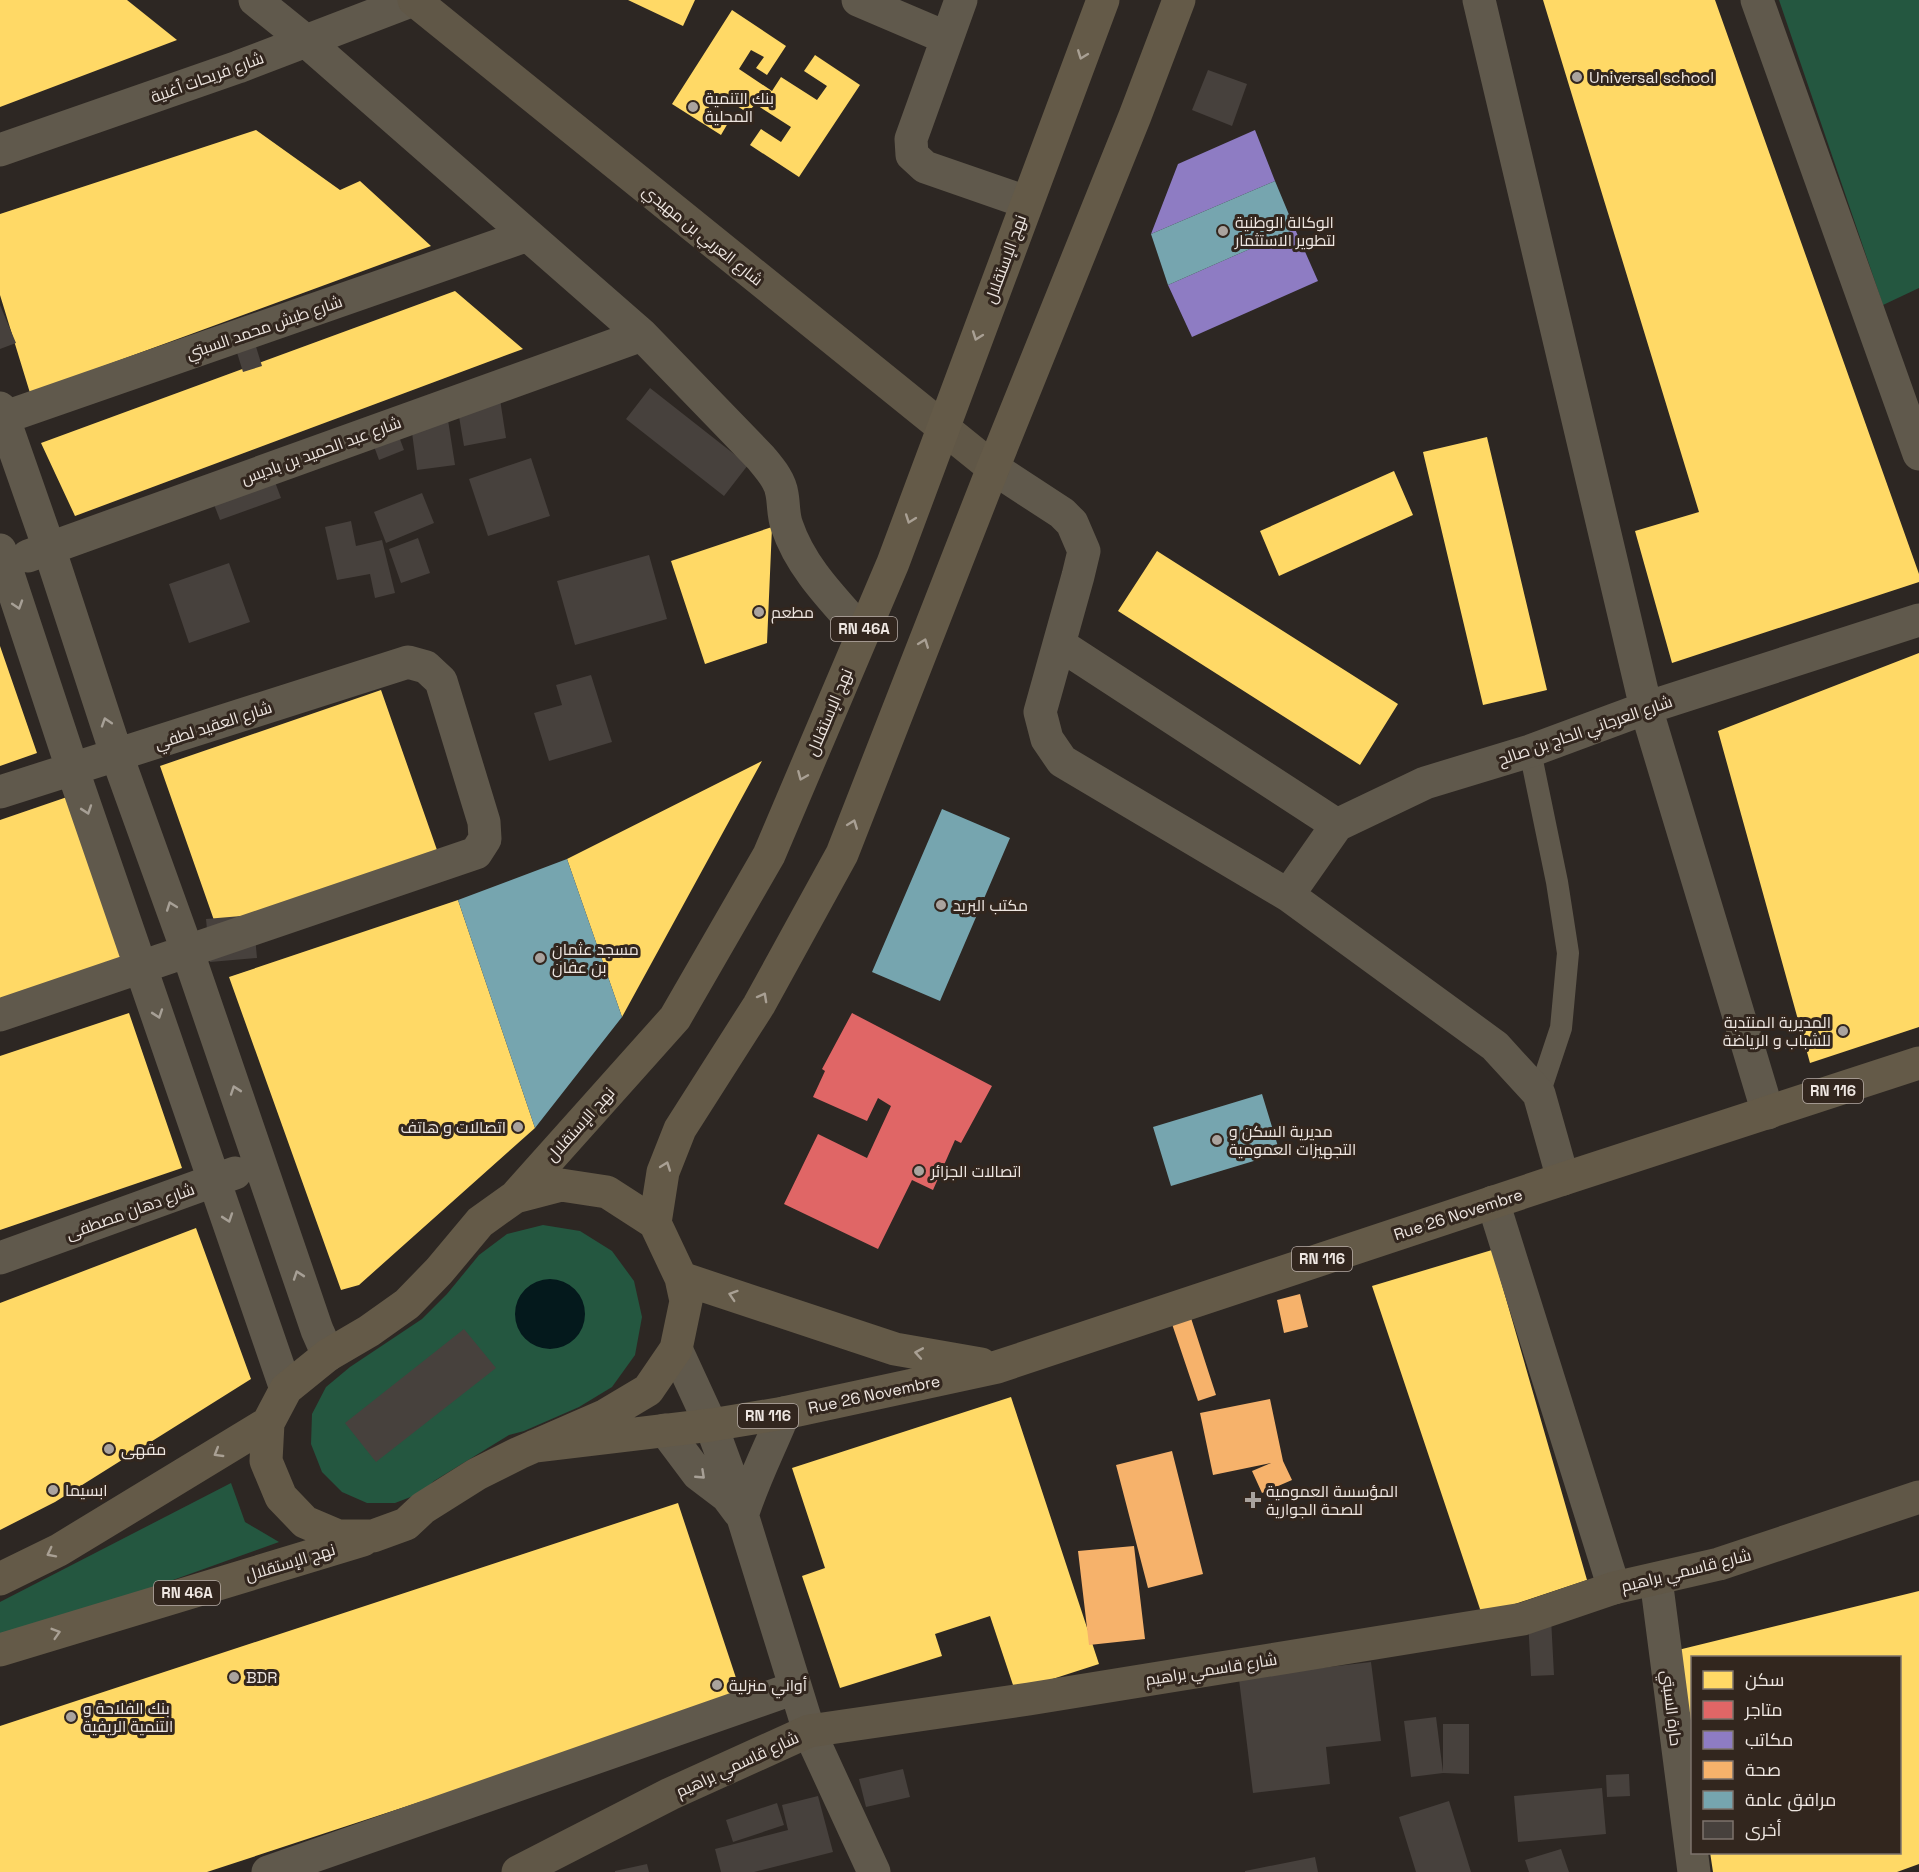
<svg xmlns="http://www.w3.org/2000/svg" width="1919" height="1872" font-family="'Space Grotesk',Cairo,sans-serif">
	<rect width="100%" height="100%" fill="#2d2723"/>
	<path fill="#245740" d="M1779 0H1919V288L1883 305Z
		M543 1225 580 1231 612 1251 634 1281 642 1317 635 1355 612 1387 579 1407 524 1431 509 1435 434 1481 421 1493 395 1503H367L342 1492 322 1472 311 1444 312 1414 326 1387 350 1367 422 1319 447 1294 479 1255 507 1234Z
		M231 1483 245 1522 279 1542 0 1642V1602Z"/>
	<path fill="#04191c" d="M515 1314a35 35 0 1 1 70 0a35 35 0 1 1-70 0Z"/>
	<path fill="#ffd966" d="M0 0H127L177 40 0 107Z
		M628 0H695L683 26Z
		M1543 0H1715L1919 574V582L1672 663 1635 531 1699 512Z
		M732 10 786 46 767 75 756 68 764 57 751 50 739 69 772 91 781 77 817 100 827 86 804 71 815 55 860 85 799 177 750 145 761 129 781 142 791 127 755 104 748 113 718 94 707 110 728 123 721 135 672 104Z
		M256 130 340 190 360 181 431 246 30 393 0 295V214Z
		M455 291 523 349 75 516 41 443Z
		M1487 437 1547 690 1483 705 1423 452Z
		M1394 471 1413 515 1279 576 1260 531Z
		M772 527 767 643 705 664 671 561Z
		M1157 551 1398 704 1360 765 1118 611Z
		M0 646 37 753 0 766Z
		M1919 653V1027L1810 1063 1718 731Z
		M381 690 437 850 216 926 160 766Z
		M762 761 622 1017 567 859Z
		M70 796 128 964 0 1007V820Z
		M458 900 535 1128 359 1285 341 1290 229 977Z
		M129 1013 182 1168 0 1230V1056Z
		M196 1228 251 1379 55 1502 0 1530V1303Z
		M1492 1250 1587 1580 1482 1615 1372 1286Z
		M1011 1397 1099 1664 1015 1691 990 1616 935 1634 942 1656 840 1688 802 1576 825 1568 792 1468Z
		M678 1503 742 1696 207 1872H0V1726Z
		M1919 1591V1864L1897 1872H1713L1710 1852H1900V1658H1692V1733L1678 1650Z"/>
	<path fill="#e06666" d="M852 1013 992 1086 961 1143 955 1140 933 1190 912 1180 878 1249 784 1204 818 1134 867 1158 891 1106 878 1098 867 1121 813 1097 825 1071 822 1069Z"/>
	<path fill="#8e7cc3" d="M1255 130 1275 181 1151 234 1178 164Z
		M1295 229 1318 281 1192 337 1168 285Z"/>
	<path fill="#f6b26b" d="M1300 1294 1308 1327 1284 1333 1277 1300Z
		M1190 1315 1216 1395 1198 1401 1171 1321Z
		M1270 1399 1283 1461 1292 1480 1262 1493 1252 1471 1271 1463 1213 1475 1200 1413Z
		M1172 1451 1203 1574 1148 1588 1116 1465Z
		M1134 1546 1145 1639 1089 1645 1078 1551Z"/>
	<path fill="#76a5af" d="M1275 181 1295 229 1168 285 1151 234Z
		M942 809 1010 838 940 1001 872 972Z
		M567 859 622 1017 535 1128 458 900Z
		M1262 1094 1280 1153 1171 1186 1153 1127Z"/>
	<path fill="#47413d" d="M1208 70 1247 84 1232 126 1192 110Z
		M0 305 16 343 0 349Z
		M249 324 262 366 243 372 230 330Z
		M497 380 506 438 464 446 454 387Z
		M650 388 748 465 724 496 626 419Z
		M392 418 404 450 379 460 367 427Z
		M448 420 455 465 417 470 411 425Z
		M266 458 281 498 220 520 205 481Z
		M531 458 550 516 488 536 469 479Z
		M422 493 434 523 386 543 374 512Z
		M351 521 356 546 382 540 395 593 375 598 370 574 337 580 325 527Z
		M418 538 430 573 401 583 389 549Z
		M649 555 667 619 575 645 557 581Z
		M229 563 250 622 189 643 169 584Z
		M591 675 612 742 549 761 534 713 562 705 556 685Z
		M253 915 257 958 210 962 206 919Z
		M464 1329 496 1368 376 1462 345 1423Z
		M1551 1618 1554 1675 1531 1676 1528 1619Z
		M1371 1662 1381 1741 1326 1747 1330 1784 1253 1793 1237 1663 1295 1671Z
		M1436 1717 1443 1772V1724H1469V1774L1443 1773 1411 1777 1404 1721Z
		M903 1769 910 1797 866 1807 859 1779Z
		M1629 1774 1630 1796 1607 1797 1606 1775Z
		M1602 1788 1606 1834 1518 1842 1514 1796Z
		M818 1796 833 1852 754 1872H721L715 1849 788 1830 782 1805Z
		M1449 1801 1471 1872H1416L1399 1817Z
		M777 1803 784 1825 733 1842 726 1820Z
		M1561 1849 1569 1872H1529L1525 1860Z
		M1315 1857 1318 1872H1245V1871Z
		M647 1864 649 1872H615V1871Z"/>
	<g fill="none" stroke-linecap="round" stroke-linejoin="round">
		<path stroke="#60594c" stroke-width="22" d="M1530 751 1557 882 1568 953 1561 1028 1539 1094"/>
		<path stroke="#60594c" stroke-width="33" d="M255 0 306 41 642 335 761 458C770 469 780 480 782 494 784 504 783 516 787 526 801 568 834 600 862 632
			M858 0 947 38
			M961 0 911 139 912 155 925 167 1026 202
			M1479 0 1646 708 1768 1113
			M1757 0 1919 454
			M0 150 238 67 413 0
			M0 408 49 548 117 756 187 950 317 1330 328 1355
			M0 419 528 235
			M993 468 1062 513 1072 523 1084 551 1078 576 1040 712 1047 739 1062 761 1288 895 1495 1046 1539 1094 1563 1179
			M0 550 72 768 286 1389
			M28 556 642 335
			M1059 644 1337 825
			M0 792 408 662 426 667 441 681 484 822 485 839 476 853 0 1015
			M1288 895 1337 825 1425 783 1530 751 1646 708 1919 620
			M1493 1202 1614 1588
			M0 1258 235 1173
			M676 1349 711 1425 732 1482 809 1731 874 1872
			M665 1430 698 1474 727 1496 739 1512
			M742 1516C753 1480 770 1448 784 1413
			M1656 1579 1694 1872
			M268 1872 795 1688"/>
		<path stroke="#605747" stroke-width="33" d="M414 0 993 468
			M518 1872 670 1794 809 1731 1029 1699 1523 1619 1614 1588 1719 1564 1919 1497"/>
		<path stroke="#645a48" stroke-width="33" d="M561 1185 607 1192 655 1223 681 1278 686 1301 676 1349 648 1390 606 1415 519 1453 477 1474 423 1508 406 1524 373 1536H338L305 1522 281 1497 266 1461 268 1423 286 1389 328 1355 369 1331 407 1304 439 1271 480 1222 515 1197Z
			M515 1197 675 1018 769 855 893 563 1103 0
			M655 1223 663 1172 680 1129 759 1005 842 854 993 468 1135 116 1179 0
			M681 1278 895 1349 981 1364
			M535 1446 711 1425 784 1413 997 1367 1563 1179 1919 1063
			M0 1579 59 1550 268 1423
			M0 1650 363 1540"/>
	</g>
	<defs><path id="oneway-chevron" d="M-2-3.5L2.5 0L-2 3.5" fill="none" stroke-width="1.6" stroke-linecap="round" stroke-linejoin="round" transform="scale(1.5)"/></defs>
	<g stroke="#a9a094">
		<use href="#oneway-chevron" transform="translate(1082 55) rotate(111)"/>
		<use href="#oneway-chevron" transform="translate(977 336) rotate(110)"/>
		<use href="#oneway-chevron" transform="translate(910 519) rotate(110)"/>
		<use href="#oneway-chevron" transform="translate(924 643) rotate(-69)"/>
		<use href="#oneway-chevron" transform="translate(802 776) rotate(113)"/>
		<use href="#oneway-chevron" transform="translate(853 824) rotate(-69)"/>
		<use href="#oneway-chevron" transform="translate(763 997) rotate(-61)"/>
		<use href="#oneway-chevron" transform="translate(666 1166) rotate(-70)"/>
		<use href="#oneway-chevron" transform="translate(733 1295) rotate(-162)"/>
		<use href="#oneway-chevron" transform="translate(919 1353) rotate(-170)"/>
		<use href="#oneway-chevron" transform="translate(218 1453) rotate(149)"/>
		<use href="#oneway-chevron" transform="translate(51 1553) rotate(153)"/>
		<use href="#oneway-chevron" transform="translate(56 1633) rotate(-17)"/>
	</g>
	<g stroke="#a7a096">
		<use href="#oneway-chevron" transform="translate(18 605) rotate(72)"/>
		<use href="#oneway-chevron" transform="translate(106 722) rotate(-108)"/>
		<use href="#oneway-chevron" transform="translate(87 810) rotate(71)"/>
		<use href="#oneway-chevron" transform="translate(171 906) rotate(-110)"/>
		<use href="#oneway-chevron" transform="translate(158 1014) rotate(71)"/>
		<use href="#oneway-chevron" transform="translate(235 1090) rotate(-109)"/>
		<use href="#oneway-chevron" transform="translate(228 1218) rotate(71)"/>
		<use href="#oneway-chevron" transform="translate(298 1275) rotate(-109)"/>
		<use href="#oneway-chevron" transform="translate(701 1475) rotate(43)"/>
	</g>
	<g fill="#aaa39e" stroke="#32261e" stroke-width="2">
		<circle cx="1577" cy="77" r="6"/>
		<circle cx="693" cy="107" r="6"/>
		<circle cx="1223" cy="231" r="6"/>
		<circle cx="759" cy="612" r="6"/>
		<circle cx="941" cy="905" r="6"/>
		<circle cx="540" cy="958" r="6"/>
		<circle cx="1843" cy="1031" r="6"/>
		<circle cx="518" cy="1127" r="6"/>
		<circle cx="1217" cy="1140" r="6"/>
		<circle cx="919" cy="1171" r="6"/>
		<circle cx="109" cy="1449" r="6"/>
		<circle cx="53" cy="1490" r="6"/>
		<path d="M1250 1491h6v6h6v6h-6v6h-6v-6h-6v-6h6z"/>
		<circle cx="234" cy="1677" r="6"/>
		<circle cx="717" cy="1685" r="6"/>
		<circle cx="71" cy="1717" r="6"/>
	</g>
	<g text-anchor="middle" stroke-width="6" stroke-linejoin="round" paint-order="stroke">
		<g fill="#32261e" stroke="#b6aca6" stroke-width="1.5">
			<rect x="831" y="617" width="66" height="24" rx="4.5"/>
			<rect x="1803" y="1079" width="60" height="24" rx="4.5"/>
			<rect x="1292" y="1247" width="60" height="24" rx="4.5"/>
			<rect x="738" y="1404" width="60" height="24" rx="4.5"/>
			<rect x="154" y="1581" width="66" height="24" rx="4.5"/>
		</g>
		<g font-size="15" font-weight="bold" fill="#eee6e1">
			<text x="864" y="634">RN 46A</text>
			<text x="1833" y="1096">RN 116</text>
			<text x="1322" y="1264">RN 116</text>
			<text x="768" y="1421">RN 116</text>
			<text x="187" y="1598">RN 46A</text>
		</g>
		<g font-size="16" fill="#eee6e1" stroke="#32261e">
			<text transform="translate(207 77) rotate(-20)" y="6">شارع فريحات ٱغنية</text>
			<text transform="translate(703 235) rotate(39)" y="6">شارع العربي بن مهيدي</text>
			<text transform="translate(1005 259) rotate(-70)" y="6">نهج الإستقلال</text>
			<text transform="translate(264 327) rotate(-19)" y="6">شارع طبش محمد السبتي</text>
			<text transform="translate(321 450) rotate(-20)" y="6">شارع عبد الحميد بن باديس</text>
			<text transform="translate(829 712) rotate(-67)" y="6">نهج الإستقلال</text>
			<text transform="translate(213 725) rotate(-18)" y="6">شارع العقيد لطفي</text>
			<text transform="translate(1585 730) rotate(-19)" y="6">شارع العرجاني الحاج بن صالح</text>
			<text transform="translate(580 1124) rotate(-48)" y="6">نهج الإستقلال</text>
			<text transform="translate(130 1211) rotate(-20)" y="6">شارع دهان مصطفى</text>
			<text transform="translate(1458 1214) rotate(-18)" y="6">Rue 26 Novembre</text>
			<text transform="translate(874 1394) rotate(-12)" y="6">Rue 26 Novembre</text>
			<text transform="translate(290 1562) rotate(-17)" y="6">نهج الإستقلال</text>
			<text transform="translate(1686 1570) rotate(-14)" y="6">شارع قاسمي براهيم</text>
			<text transform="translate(1211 1669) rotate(-9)" y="6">شارع قاسمي براهيم</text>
			<text transform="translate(1672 1708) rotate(83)" y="6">حارة السبتي</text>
			<text transform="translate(737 1764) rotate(-25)" y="6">شارع قاسمي براهيم</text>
		</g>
		<g font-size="16" fill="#eee6e1" stroke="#32261e" text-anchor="start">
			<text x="1589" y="83">Universal school</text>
			<text x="705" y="104">بنك التنمية<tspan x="705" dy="18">المحلية</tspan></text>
			<text x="1235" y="228">الوكالة الوطنية<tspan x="1235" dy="18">لتطوير الاستثمار</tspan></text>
			<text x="771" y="618">مطعم</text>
			<text x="953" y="911">مكتب البريد</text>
			<text x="552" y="955">مسجد عثمان<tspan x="552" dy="18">بن عفان</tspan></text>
			<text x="1831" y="1028" text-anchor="end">المديرية المنتدبة<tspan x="1831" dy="18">للشباب و الرياضة</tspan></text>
			<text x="506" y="1133" text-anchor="end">اتصالات و هاتف</text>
			<text x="1229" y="1137">مديرية السكن و<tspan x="1229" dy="18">التجهيزات العمومية</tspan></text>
			<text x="931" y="1177">اتصالات الجزائر</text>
			<text x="121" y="1455">مقهى</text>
			<text x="65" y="1496">ابسيما</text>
			<text x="1266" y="1497">المؤسسة العمومية<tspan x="1266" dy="18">للصحة الجوارية</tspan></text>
			<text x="246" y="1683">BDR</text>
			<text x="729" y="1691">أواني منزلية</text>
			<text x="83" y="1714">بنك الفلاحة و<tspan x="83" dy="18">التنمية الريفية</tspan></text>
		</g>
	</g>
	<rect x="1691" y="1656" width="210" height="198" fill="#32261e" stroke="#7d736c" stroke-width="1.5"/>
	<rect x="1703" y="1671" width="30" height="18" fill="#ffd966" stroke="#7d736c" stroke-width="1.5"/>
	<text x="1745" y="1686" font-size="18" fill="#eee6e1">سكن</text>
	<rect x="1703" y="1701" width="30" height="18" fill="#e06666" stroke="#7d736c" stroke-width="1.5"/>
	<text x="1745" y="1716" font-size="18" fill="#eee6e1">متاجر</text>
	<rect x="1703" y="1731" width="30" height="18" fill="#8e7cc3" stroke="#7d736c" stroke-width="1.5"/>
	<text x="1745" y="1746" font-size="18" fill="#eee6e1">مكاتب</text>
	<rect x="1703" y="1761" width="30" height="18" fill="#f6b26b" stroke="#7d736c" stroke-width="1.5"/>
	<text x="1745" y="1776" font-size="18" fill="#eee6e1">صحة</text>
	<rect x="1703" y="1791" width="30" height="18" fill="#76a5af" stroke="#7d736c" stroke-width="1.5"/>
	<text x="1745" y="1806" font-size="18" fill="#eee6e1">مرافق عامة</text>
	<rect x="1703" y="1821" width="30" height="18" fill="#47413d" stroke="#7d736c" stroke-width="1.5"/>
	<text x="1745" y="1836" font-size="18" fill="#eee6e1">أخرى</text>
</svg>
